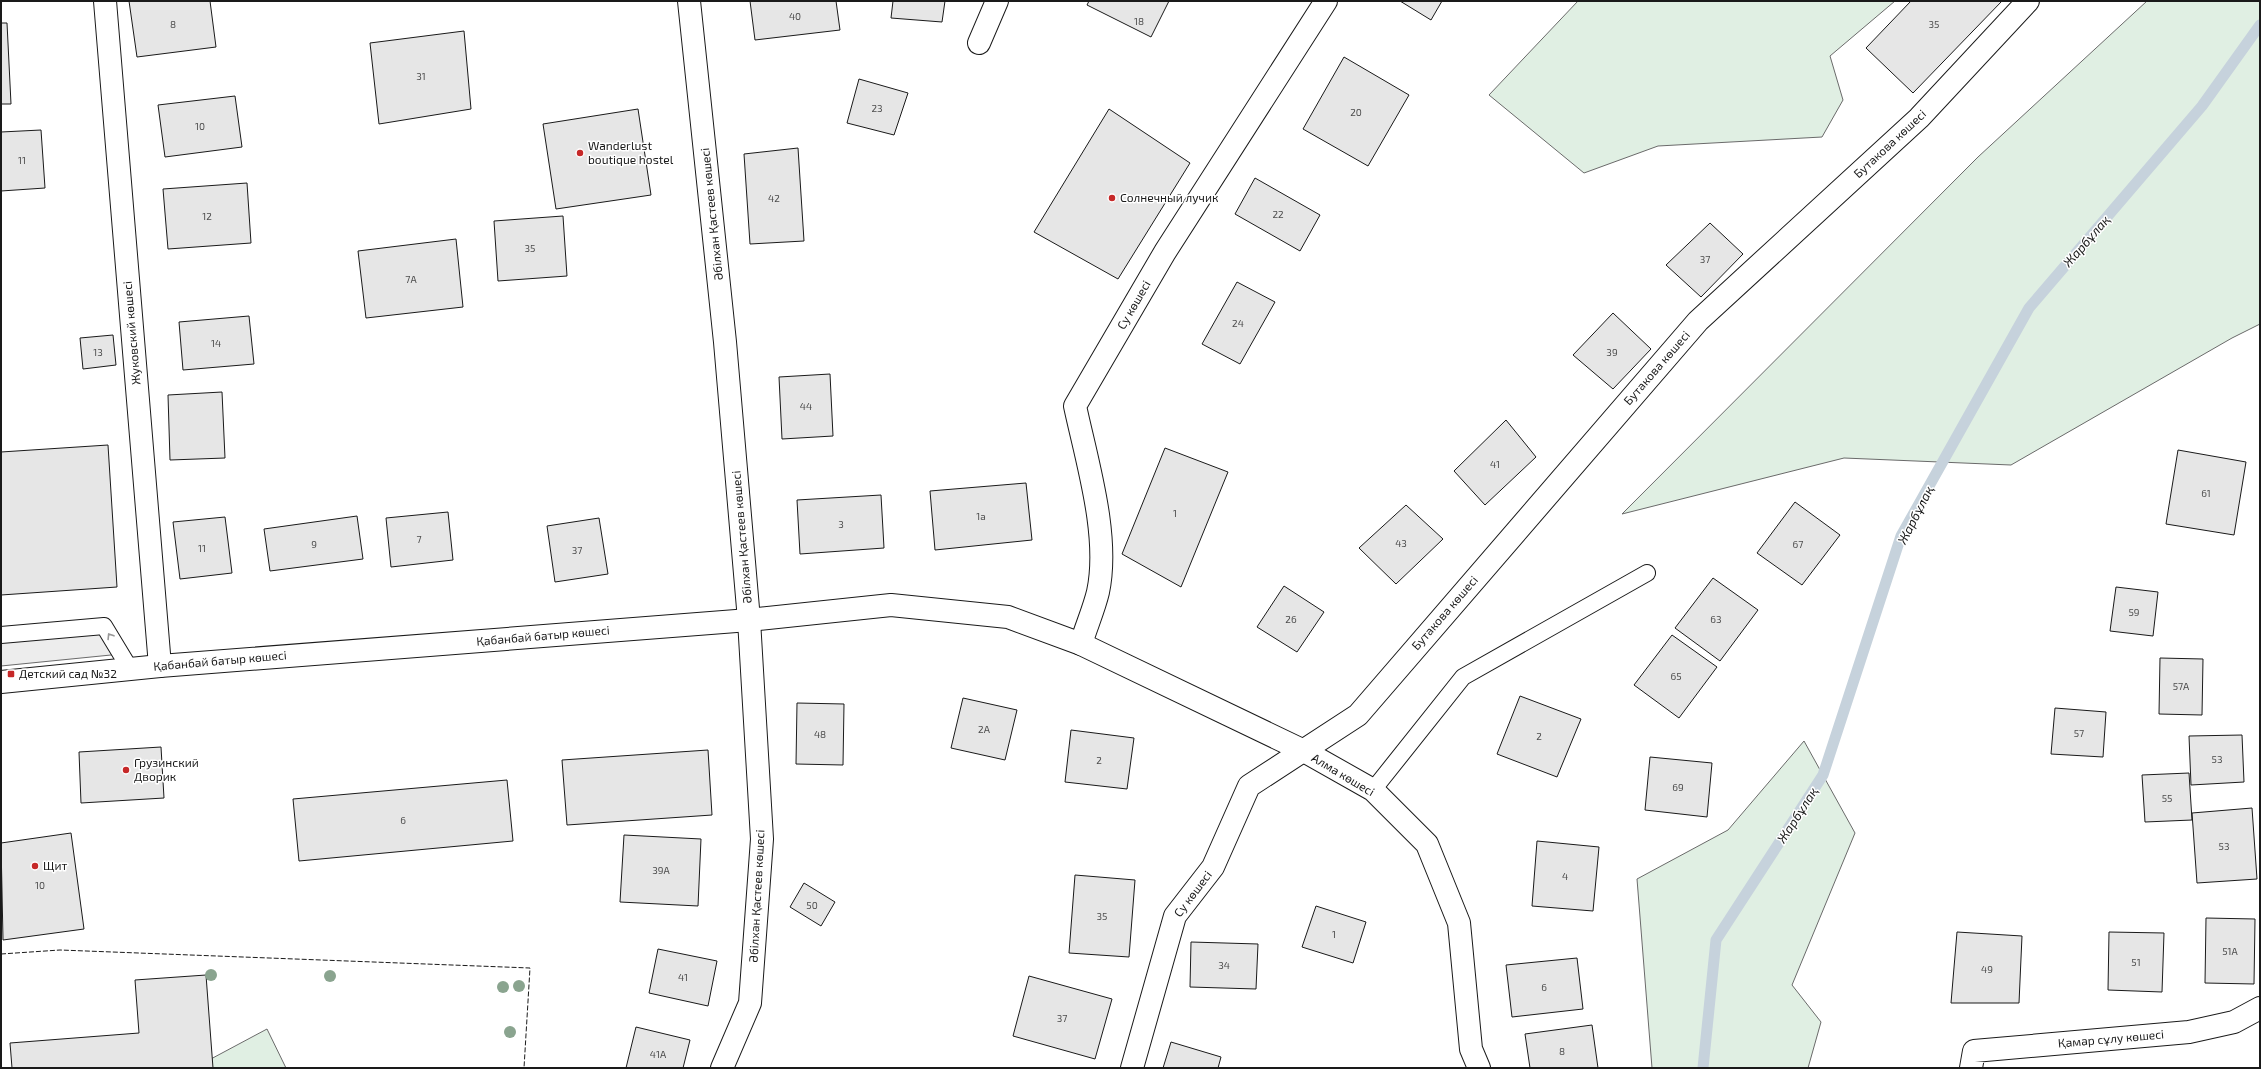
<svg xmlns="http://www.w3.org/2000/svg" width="2261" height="1069" font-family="'Exo 2',sans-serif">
	<rect width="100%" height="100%" fill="#fff"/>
	<path fill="#e0efe3" stroke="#6a6a6a" d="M1578 1H1895L1830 56 1843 100 1822 137 1658 146 1584 173 1489 95Z
		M2147 1H2260V324L2232 338 2011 465 1844 458 1622 514 1978 157Z
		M1804 741 1855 833 1792 985 1821 1022 1808 1068H1652L1637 879 1728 830Z
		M267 1029 286 1068H194Z"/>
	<path fill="#ededed" stroke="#6a6a6a" d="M104 626 121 654 1 666V635Z"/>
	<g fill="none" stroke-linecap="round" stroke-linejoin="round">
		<path stroke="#c6d2dc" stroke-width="11" d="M1703 1068 1716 940 1823 775 1901 536 2029 308 2202 106 2260 25"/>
	</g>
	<path fill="#e6e6e6" stroke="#1a1a1a" d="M129 1H210L216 47 137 57Z
		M750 1H836L840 30 755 40Z
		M893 1H945L942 22 891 18Z
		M1089 1H1169L1151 37 1087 5Z
		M1400 1H1442L1431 20Z
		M1911 1H2002L1913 93 1866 48Z
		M1 23H7L11 104H1Z
		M464 31 471 109 379 124 370 43Z
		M1344 57 1409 95 1368 166 1303 129Z
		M859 79 908 93 894 135 847 123Z
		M235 96 242 147 165 157 158 105Z
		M638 109 651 195 556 209 543 124Z
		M1109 109 1190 163 1118 279 1034 232Z
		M41 130 45 188 1 191V132Z
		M798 148 804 241 750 244 744 154Z
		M1255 178 1320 215 1300 251 1235 214Z
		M247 183 251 243 168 249 163 189Z
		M563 216 567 276 498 281 494 221Z
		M1710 223 1743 254 1701 297 1666 265Z
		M456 239 463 307 366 318 358 251Z
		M1237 282 1275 302 1240 364 1202 344Z
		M1613 313 1651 349 1613 389 1573 355Z
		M249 316 254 364 183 370 179 322Z
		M113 335 116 365 83 369 80 338Z
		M830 374 833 436 782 439 779 377Z
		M222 392 225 458 170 460 168 395Z
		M1506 420 1536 457 1485 505 1454 471Z
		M108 445 117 587 1 595V452Z
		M1165 448 1228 472 1181 587 1122 554Z
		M2178 450 2246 462 2234 535 2166 524Z
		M1026 483 1032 540 935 550 930 491Z
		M881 495 884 548 800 554 797 500Z
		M1795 502 1840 535 1802 585 1757 553Z
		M1406 505 1443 539 1396 584 1359 548Z
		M448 512 453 560 391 567 386 518Z
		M357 516 363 559 270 571 264 529Z
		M225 517 232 573 180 579 173 522Z
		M599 518 608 574 555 582 547 526Z
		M1713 578 1758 610 1720 661 1675 628Z
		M1284 586 1324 612 1297 652 1257 627Z
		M2116 587 2158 592 2153 636 2110 631Z
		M1672 635 1717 667 1679 718 1634 685Z
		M2160 658 2203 659 2202 715 2159 714Z
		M1520 696 1581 719 1557 777 1497 754Z
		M963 698 1017 710 1005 760 951 748Z
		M797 703 844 704 843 765 796 764Z
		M2055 708 2106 712 2103 757 2051 754Z
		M1071 730 1134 738 1127 789 1065 782Z
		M2242 735 2244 782 2191 785 2189 736Z
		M161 747 164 798 81 803 79 752Z
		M708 750 712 815 567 825 562 760Z
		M1650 757 1712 763 1707 817 1645 810Z
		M2189 773 2192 820 2145 822 2142 775Z
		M507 780 513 841 299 861 293 799Z
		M2252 808 2257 879 2197 883 2192 813Z
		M71 833 84 929 3 940 1 843Z
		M624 835 701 839 698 906 620 902Z
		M1537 841 1599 847 1593 911 1532 906Z
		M1075 875 1135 880 1129 957 1069 953Z
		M804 883 835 902 821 926 790 907Z
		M1316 906 1366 922 1353 963 1302 947Z
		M2206 918 2255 919 2254 984 2205 983Z
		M1957 932 2022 936 2019 1003H1951Z
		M2109 932 2164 933 2162 992 2108 990Z
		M1191 942 1258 944 1256 989 1190 987Z
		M658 949 717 961 708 1006 649 993Z
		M1577 958 1583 1009 1512 1017 1506 965Z
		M206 975 213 1068H12L10 1043 139 1033 135 980Z
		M1029 976 1112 999 1095 1059 1013 1036Z
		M1592 1025 1598 1068H1530L1525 1034Z
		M636 1027 690 1040 683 1068H626Z
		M1171 1042 1221 1057 1218 1068H1163Z"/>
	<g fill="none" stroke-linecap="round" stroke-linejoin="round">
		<g stroke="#1a1a1a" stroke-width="18">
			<path id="service" d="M1 635 104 626 130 669
				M1373 790 1463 677 1647 573"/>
		</g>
		<g stroke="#1a1a1a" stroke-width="24">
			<path id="minor" d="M105 1 160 666
				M689 1 725 342 749 620 762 839 750 1003 722 1068
				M979 43 997 1
				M1081 644C1086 627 1094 609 1098 592 1110 536 1087 462 1075 406L1165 252 1326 1
				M1132 1068 1175 916 1213 867 1249 786 1358 715 1698 321 1919 118 2028 1
				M1971 1068 1974 1051 2189 1032 2234 1022 2260 1008"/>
		</g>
		<g stroke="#1a1a1a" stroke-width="24">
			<path id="tertiary" d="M1 682 160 666 749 620 891 605 1008 617 1081 644 1304 751 1373 790 1427 844 1459 923 1471 1049 1479 1068"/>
		</g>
		<use href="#service" stroke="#fff" stroke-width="16"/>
		<use href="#minor" stroke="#fff" stroke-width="22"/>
		<use href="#tertiary" stroke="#fff" stroke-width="22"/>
		<path stroke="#1a1a1a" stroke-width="1" stroke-dasharray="5 2" stroke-linecap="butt" d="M1 954 60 950 530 968 524 1068"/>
	</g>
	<g fill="#8aa48f">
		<circle cx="211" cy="975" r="6"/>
		<circle cx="330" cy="976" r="6"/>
		<circle cx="519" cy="986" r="6"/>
		<circle cx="503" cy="987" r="6"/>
		<circle cx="510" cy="1032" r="6"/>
	</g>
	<defs><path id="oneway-chevron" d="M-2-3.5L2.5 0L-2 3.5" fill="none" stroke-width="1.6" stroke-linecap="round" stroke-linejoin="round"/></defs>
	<use stroke="#989898" href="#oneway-chevron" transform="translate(110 636) rotate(-122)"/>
	<g fill="#c62828" stroke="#fff" stroke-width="1.5">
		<circle cx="580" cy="153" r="4"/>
		<circle cx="1112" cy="198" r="4"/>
		<rect x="7" y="670" width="8" height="8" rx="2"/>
		<circle cx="126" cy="770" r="4"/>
		<circle cx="35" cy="866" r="4"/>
	</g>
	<g text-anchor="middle" stroke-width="3" stroke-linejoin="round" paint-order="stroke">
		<g font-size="10" fill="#4d4d4d">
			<text x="795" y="20">40</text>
			<text x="1139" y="25">18</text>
			<text x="173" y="28">8</text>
			<text x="1934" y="28">35</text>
			<text x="421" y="80">31</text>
			<text x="877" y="112">23</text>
			<text x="1356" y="116">20</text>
			<text x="200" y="130">10</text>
			<text x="22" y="164">11</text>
			<text x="774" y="202">42</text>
			<text x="1278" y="218">22</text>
			<text x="207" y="220">12</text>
			<text x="530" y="252">35</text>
			<text x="1705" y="263">37</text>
			<text x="411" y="283">7А</text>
			<text x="1238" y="327">24</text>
			<text x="216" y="347">14</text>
			<text x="98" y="356">13</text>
			<text x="1612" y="356">39</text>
			<text x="806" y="410">44</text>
			<text x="1495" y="468">41</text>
			<text x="2206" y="497">61</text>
			<text x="1175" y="517">1</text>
			<text x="981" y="520">1а</text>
			<text x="841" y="528">3</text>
			<text x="419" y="543">7</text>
			<text x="1401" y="547">43</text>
			<text x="314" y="548">9</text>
			<text x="1798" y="548">67</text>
			<text x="202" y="552">11</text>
			<text x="577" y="554">37</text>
			<text x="2134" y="616">59</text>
			<text x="1291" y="623">26</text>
			<text x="1716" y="623">63</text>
			<text x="1676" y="680">65</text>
			<text x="2181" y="690">57А</text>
			<text x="984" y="733">2А</text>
			<text x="2079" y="737">57</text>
			<text x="820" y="738">48</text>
			<text x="1539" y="740">2</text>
			<text x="2217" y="763">53</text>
			<text x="1099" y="764">2</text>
			<text x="1678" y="791">69</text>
			<text x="2167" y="802">55</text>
			<text x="403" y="824">6</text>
			<text x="2224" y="850">53</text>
			<text x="661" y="874">39А</text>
			<text x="1565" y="880">4</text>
			<text x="40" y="889">10</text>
			<text x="812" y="909">50</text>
			<text x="1102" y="920">35</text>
			<text x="1334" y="938">1</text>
			<text x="2230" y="955">51А</text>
			<text x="2136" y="966">51</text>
			<text x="1224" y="969">34</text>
			<text x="1987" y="973">49</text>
			<text x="683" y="981">41</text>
			<text x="1544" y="991">6</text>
			<text x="1062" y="1022">37</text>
			<text x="1562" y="1055">8</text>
			<text x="658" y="1058">41А</text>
		</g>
		<g font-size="12" fill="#1a1a1a" stroke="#fff">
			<text transform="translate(1890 144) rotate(-43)" y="4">Бутакова көшесі</text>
			<text transform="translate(712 214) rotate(-96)" y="4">Әбілхан Қастеев көшесі</text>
			<text transform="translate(1134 305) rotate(-60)" y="4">Су көшесі</text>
			<text transform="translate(132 333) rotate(-95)" y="4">Жуковский көшесі</text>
			<text transform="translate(1657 368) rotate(-49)" y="4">Бутакова көшесі</text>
			<text transform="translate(742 537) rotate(-95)" y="4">Әбілхан Қастеев көшесі</text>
			<text transform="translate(1445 613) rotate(-49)" y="4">Бутакова көшесі</text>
			<text transform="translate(543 636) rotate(-5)" y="4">Қабанбай батыр көшесі</text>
			<text transform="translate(220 661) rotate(-5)" y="4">Қабанбай батыр көшесі</text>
			<text transform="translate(1343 775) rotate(31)" y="4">Алма көшесі</text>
			<text transform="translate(1193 894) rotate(-53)" y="4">Су көшесі</text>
			<text transform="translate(757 896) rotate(-87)" y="4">Әбілхан Қастеев көшесі</text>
			<text transform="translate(2111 1039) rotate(-5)" y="4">Қамар сұлу көшесі</text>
		</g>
		<g font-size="12" fill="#1a1a1a" stroke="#fff" text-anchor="start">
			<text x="588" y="150">Wanderlust<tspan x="588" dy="14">boutique hostel</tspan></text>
			<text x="1120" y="202">Солнечный лучик</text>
			<text x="19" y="678">Детский сад №32</text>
			<text x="134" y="767">Грузинский<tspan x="134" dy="14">Дворик</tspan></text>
			<text x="43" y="870">Щит</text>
		</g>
		<g font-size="13" font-style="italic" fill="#1a1a1a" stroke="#fff">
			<text transform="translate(2086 241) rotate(-49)" y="5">Жарбұлақ</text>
			<text transform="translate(1915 515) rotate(-63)" y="5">Жарбұлақ</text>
			<text transform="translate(1797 815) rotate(-57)" y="5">Жарбұлақ</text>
		</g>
	</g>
	<rect width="2261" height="1069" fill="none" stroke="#1a1a1a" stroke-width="4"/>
</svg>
